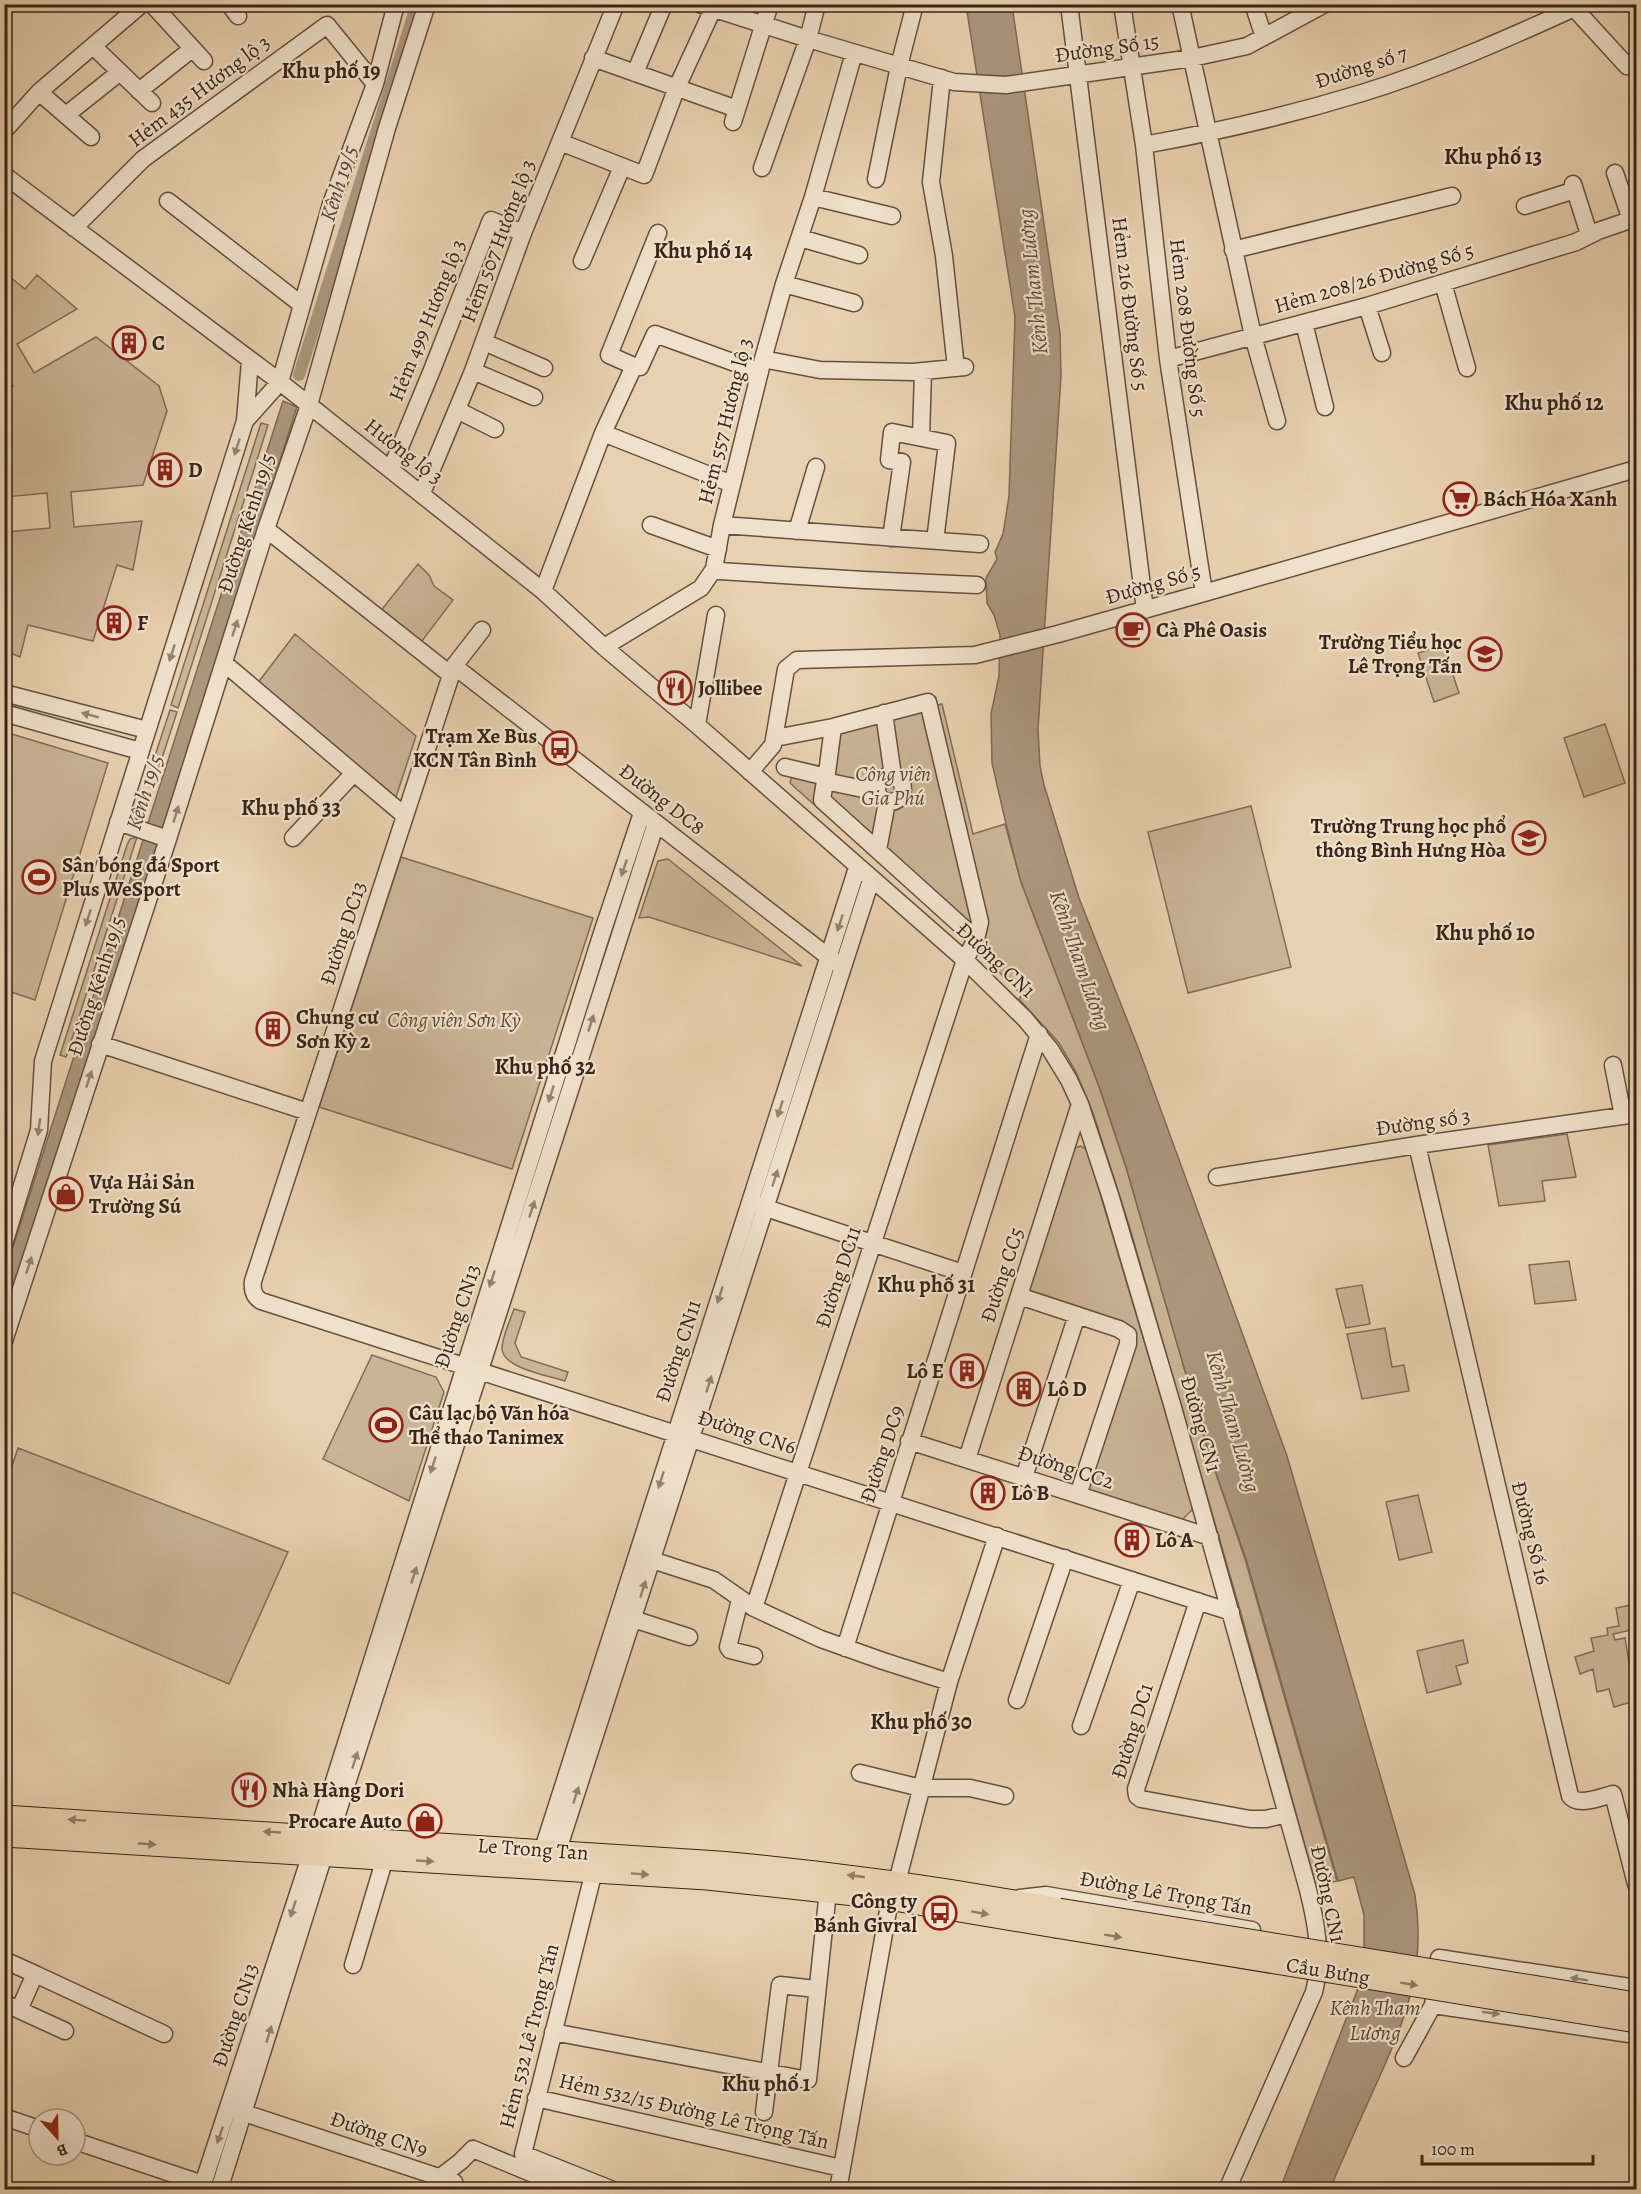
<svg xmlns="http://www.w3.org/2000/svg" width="1641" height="2194" font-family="Alegreya,serif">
	<rect width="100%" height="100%" fill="#e8d1b0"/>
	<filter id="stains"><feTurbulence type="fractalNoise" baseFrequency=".00333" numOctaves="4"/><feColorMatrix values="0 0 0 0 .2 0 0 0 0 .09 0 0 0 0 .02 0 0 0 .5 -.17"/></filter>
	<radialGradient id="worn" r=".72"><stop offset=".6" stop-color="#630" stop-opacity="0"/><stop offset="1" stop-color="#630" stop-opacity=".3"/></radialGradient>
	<path fill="#cab496" stroke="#826c58" stroke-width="1.5" d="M5 273 25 289 37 275 77 309 17 344 34 373 96 337 159 386 167 411 143 485 71 492 74 527 142 521 133 570 117 565 93 641 28 625 20 657 5 651V532L50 528 47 493 5 497V392L13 386 5 373Z
		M261 423 268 425 178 708 171 705Z
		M418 564 429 575 434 586 453 600 419 645 379 613Z
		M295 634 416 736 396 797H390L257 684Z
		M1443 645 1459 693 1434 702 1418 653Z
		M942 704 973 834 1005 824 1021 882 1100 1089 1126 1167 1207 1447 1245 1559 1337 1881 1316 1886 1240 1610 1129 1225 1093 1113 1076 1072 1059 1043 1019 999 1022 995 985 958 790 783 795 761 824 767 835 731Z
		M170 710 177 712 154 783 147 780Z
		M1605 724 1625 783 1584 797 1564 738Z
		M5 732 108 763 35 1000 5 990Z
		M1251 806 1291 967 1188 993 1148 832Z
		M137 837 66 1057 60 1055 127 845 130 839Z
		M401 857 593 918 512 1169 319 1107Z
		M668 859 802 966 649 917 639 918 658 861Z
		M1567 1134 1576 1177 1542 1181 1545 1201 1499 1206 1488 1145Z
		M1081 1146 1087 1150 1192 1501V1510L1182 1520 1091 1493 1087 1488 1129 1327 1124 1322 1029 1290 1074 1148Z
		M1569 1261 1576 1300 1535 1304 1529 1265Z
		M1362 1285 1370 1324 1346 1328 1336 1289Z
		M514 1309 525 1312 515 1343 521 1357 568 1372 565 1381C549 1376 503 1368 502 1349 502 1337 510 1321 514 1309Z
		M1385 1328 1392 1367 1404 1365 1409 1391 1362 1399 1347 1334Z
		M372 1355 436 1377 444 1392 409 1501 323 1459Z
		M18 1448 288 1552 229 1684 5 1589V1487Z
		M1418 1495 1432 1552 1399 1560 1386 1502Z
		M1636 1604V1629L1613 1634 1615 1640 1625 1638 1635 1701 1614 1707 1609 1689 1597 1692 1593 1669 1580 1674 1575 1657 1594 1651 1591 1638 1608 1635 1607 1628 1619 1626 1616 1608Z
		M1463 1640 1468 1663 1456 1666 1461 1684 1427 1693 1417 1651Z"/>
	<path fill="#ac977d" stroke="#7e6955" stroke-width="1.5" d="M966 5H1012L1060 333 1061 376 1038 729 1040 766 1044 785 1079 898 1139 1050 1287 1456 1415 1895C1427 1969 1404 2023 1374 2089 1359 2122 1344 2156 1330 2189H1280L1364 1973V1915L1354 1877 1338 1881 1246 1559 1207 1447 1126 1167 1100 1089 1021 882 1006 824 992 763 991 714 999 676 1000 635 994 615 987 603 986 578 997 559 995 552 1003 534 1009 496 1015 317Z
		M283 401 297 407 162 830 147 826Z
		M144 837 158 842 5 1318V1272Z"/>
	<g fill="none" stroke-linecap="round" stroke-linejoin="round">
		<path stroke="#ac977d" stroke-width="12" d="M299 375 417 4"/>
		<g stroke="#65503f" stroke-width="19">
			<path id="minor" d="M152 4 204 61
				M229 4 238 16
				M699 4 808 39 954 82 1006 85 1192 58 1247 46 1325 4
				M1069 4 1145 610
				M1122 4 1144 145 1168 359 1204 593
				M1180 4 1253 336 1277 421
				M1253 4 1264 37
				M1574 8 1627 66 1636 62
				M93 46 152 103
				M593 58 737 109
				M635 73 664 4
				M942 78 931 182 944 256 956 368
				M139 91 192 49
				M39 92 91 137
				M66 115 120 72
				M733 122 770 4
				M4 131 39 92 142 4
				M560 142 644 175 677 87 713 9
				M1144 145C1217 132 1290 115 1362 93 1437 70 1511 37 1583 4
				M762 168 808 39 817 4
				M1615 173 1631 220
				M4 175 280 382 543 591 604 647 697 725 965 960 1025 1019 1050 1049 1069 1080 1080 1104 1111 1198 1172 1404 1307 1886C1316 1921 1323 1956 1314 1992L1227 2190
				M876 179 899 66 915 4
				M1573 184 1589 234
				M813 197 892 216
				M168 201 302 305
				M1525 206 1575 190
				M74 228 143 159 327 25 375 84
				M800 238 859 255
				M1233 250 1452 196
				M582 261 622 167
				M1443 283 1467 368
				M784 284 854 303
				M1367 306 1382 353
				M1304 323 1325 407
				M484 342 544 368
				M763 359 820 370 913 372 965 367
				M1168 359 1367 306 1576 242 1598 231 1636 218
				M634 366 609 355 658 233
				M634 366 640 367 655 334 760 372
				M473 371 534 397
				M457 410 495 429
				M245 421 250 361
				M603 433 732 484
				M921 437 923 371
				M391 469 432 370 491 220 523 233
				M422 493 473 371 523 233 616 4
				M651 525 718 549
				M722 525 980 544
				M266 529 451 675
				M797 531 816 467
				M891 538 902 462 889 460 892 432 947 443 935 541
				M714 569 719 571 864 580 977 585
				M543 591 603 433 634 366
				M482 630 454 666 253 1281C252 1289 253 1296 261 1301L1231 1612
				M604 647 701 588 714 569 722 525 763 359 784 284 813 197 854 53
				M224 663 405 816
				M454 666 835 962
				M4 693 147 730
				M4 713 140 751
				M884 713 893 776
				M697 725 716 615
				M785 767 822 776 825 781 877 792
				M750 772 773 745 786 669 797 660 975 655 1058 634 1204 593 1636 469
				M827 773 833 727
				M877 789a13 13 0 1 1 26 0a13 13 0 1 1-26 0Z
				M825 781 822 800 976 939
				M118 822 168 839
				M293 838 354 773
				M878 850 887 802
				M100 1044 308 1112
				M1613 1065 1623 1116
				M1417 1145 1570 1796C1578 1807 1601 1797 1613 1794L1636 1884
				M1217 1177 1417 1145 1636 1114
				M757 1205 963 1273
				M4 1244 39 1130 43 1061 245 421 280 382 331 204 375 84 396 4
				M1019 1296 1119 1329 1128 1335V1344L1078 1495
				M4 1341 168 839 266 529 309 405 387 128 427 4
				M909 1441 1210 1537
				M967 1459 1080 1104
				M1024 1477 1077 1315
				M652 1560 714 1580 754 1608 821 1639 883 1661 949 1682
				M740 1600 728 1647 730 1650 754 1656
				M1198 1601 1136 1789 1137 1796 1141 1799 1250 1819H1266L1287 1814
				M754 1608 965 960 976 939 980 922 928 702 833 727 775 738
				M633 1619 689 1637
				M845 1648 1039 1034
				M1017 1700 1065 1558
				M1081 1726 1132 1580
				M860 1773 921 1788H970L1005 1796
				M317 1835 601 936 642 813
				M330 1836 656 823
				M543 1849 857 868
				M558 1850 871 880
				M594 1871 523 2154 613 2190
				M1020 1898 1046 1895 1252 1930
				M4 1960 35 1974 19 2010
				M353 1965 385 1858
				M35 1974 164 2034
				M4 2003 65 2031
				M1433 2005 1636 2035
				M553 2032 808 2080 828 1891
				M1404 2058 1433 2005 1439 1958 1636 1988
				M536 2098 841 2168
				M235 2110 454 2182
				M764 2112 780 1985 816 1989
				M4 2117 39 2129
				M75 2141 203 2184
				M439 2178 460 2162 473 2149 572 2190
				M201 2190 311 1854
				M219 2190 324 1855
				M838 2190 890 1900 897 1882 949 1682 997 1536"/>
		</g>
		<g stroke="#392519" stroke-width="23">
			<path id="major" d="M4 1816 719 1862C833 1872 946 1888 1059 1909
				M4 1836 707 1879 882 1898 1055 1927"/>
		</g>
		<use href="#minor" stroke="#f0e1cc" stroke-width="16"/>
		<use href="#major" stroke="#e8d1b0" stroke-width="21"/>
		<g stroke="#392519" stroke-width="23" stroke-linecap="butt">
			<path id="major-bridge" d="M1059 1909 1636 2003
				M1055 1927 1636 2022"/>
		</g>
		<use href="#major-bridge" stroke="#e8d1b0" stroke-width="21"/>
	</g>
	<defs><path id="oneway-solid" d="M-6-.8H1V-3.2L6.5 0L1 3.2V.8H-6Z" transform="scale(1.5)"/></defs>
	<g fill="#948372">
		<use href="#oneway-solid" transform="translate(237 447) rotate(108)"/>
		<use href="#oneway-solid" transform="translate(235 628) rotate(-72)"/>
		<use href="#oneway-solid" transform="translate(172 653) rotate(108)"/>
		<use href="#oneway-solid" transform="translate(90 715) rotate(-165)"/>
		<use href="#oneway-solid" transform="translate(176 814) rotate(-73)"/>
		<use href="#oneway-solid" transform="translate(624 868) rotate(109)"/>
		<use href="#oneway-solid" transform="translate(88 918) rotate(108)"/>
		<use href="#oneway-solid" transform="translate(840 923) rotate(108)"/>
		<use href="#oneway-solid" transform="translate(591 1023) rotate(-72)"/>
		<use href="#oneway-solid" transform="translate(89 1079) rotate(-72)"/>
		<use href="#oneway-solid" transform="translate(551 1094) rotate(108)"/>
		<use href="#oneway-solid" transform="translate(780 1109) rotate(108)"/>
		<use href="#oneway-solid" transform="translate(39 1127) rotate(98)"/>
		<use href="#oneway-solid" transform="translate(775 1178) rotate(-72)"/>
		<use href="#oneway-solid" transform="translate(532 1209) rotate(-72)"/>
		<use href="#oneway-solid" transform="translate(29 1265) rotate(-72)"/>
		<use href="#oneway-solid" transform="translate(492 1279) rotate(108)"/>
		<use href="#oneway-solid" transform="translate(720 1295) rotate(108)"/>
		<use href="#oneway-solid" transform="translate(709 1384) rotate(-72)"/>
		<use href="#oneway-solid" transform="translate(433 1465) rotate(108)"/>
		<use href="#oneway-solid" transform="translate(661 1480) rotate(108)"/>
		<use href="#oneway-solid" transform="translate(414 1575) rotate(-72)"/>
		<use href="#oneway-solid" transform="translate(643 1589) rotate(-72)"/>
		<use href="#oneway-solid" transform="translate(355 1760) rotate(-72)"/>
		<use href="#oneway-solid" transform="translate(576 1795) rotate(-72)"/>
		<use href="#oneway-solid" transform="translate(293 1909) rotate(108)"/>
		<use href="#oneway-solid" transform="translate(1579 1979) rotate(-171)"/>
		<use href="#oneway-solid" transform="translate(1491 2013) rotate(8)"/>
		<use href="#oneway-solid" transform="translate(269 2034) rotate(-73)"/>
		<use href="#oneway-solid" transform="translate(220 2135) rotate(109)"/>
	</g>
	<g fill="#907b64">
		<use href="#oneway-solid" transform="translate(77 1820) rotate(-176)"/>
		<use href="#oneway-solid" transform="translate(272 1832) rotate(-177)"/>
		<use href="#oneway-solid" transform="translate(147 1844) rotate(4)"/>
		<use href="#oneway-solid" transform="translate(425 1861) rotate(3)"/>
		<use href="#oneway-solid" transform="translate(640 1874) rotate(4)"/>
		<use href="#oneway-solid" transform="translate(856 1876) rotate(-172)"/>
		<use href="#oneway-solid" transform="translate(980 1913) rotate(10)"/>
		<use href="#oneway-solid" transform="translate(1113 1936) rotate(9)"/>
		<use href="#oneway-solid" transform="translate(1409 1984) rotate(9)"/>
	</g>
	<defs>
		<g id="building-ring" transform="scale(1.725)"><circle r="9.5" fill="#f0e1cc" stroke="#8f2418" stroke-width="1.5"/><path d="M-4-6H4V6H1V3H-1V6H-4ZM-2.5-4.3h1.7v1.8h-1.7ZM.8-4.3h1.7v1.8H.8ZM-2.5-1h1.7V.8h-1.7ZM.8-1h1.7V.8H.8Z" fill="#8f2418"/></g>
		<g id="supermarket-ring" transform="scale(1.725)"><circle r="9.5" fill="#f0e1cc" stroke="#8f2418" stroke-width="1.5"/><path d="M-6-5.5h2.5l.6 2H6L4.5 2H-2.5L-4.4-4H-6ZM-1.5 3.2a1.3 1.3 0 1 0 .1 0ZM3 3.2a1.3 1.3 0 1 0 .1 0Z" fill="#8f2418"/></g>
		<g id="cafe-ring" transform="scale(1.725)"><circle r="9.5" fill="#f0e1cc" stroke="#8f2418" stroke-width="1.5"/><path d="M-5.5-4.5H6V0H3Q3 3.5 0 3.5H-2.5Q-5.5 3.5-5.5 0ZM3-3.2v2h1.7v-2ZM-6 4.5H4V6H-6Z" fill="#8f2418"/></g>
		<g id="school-ring" transform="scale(1.725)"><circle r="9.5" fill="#f0e1cc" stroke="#8f2418" stroke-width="1.5"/><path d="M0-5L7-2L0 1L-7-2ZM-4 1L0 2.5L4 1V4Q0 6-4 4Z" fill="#8f2418"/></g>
		<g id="restaurant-ring" transform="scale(1.725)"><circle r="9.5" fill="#f0e1cc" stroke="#8f2418" stroke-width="1.5"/><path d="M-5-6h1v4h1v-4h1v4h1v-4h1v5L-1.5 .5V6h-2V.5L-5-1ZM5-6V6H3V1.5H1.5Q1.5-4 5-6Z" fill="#8f2418"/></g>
		<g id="bus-ring" transform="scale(1.725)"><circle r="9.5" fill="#f0e1cc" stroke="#8f2418" stroke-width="1.5"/><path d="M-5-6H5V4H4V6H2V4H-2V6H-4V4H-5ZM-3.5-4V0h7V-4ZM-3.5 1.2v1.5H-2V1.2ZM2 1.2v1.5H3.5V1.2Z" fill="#8f2418"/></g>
		<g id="stadium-ring" transform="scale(1.725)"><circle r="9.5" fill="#f0e1cc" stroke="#8f2418" stroke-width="1.5"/><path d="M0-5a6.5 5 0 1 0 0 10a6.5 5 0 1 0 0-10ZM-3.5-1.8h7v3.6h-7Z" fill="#8f2418"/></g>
		<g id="shop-ring" transform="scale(1.725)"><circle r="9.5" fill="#f0e1cc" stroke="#8f2418" stroke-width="1.5"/><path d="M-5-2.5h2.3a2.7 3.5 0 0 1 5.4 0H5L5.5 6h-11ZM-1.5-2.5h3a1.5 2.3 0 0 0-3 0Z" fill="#8f2418"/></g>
	</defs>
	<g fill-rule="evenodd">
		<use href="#building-ring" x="129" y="343"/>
		<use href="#building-ring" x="165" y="470"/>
		<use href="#supermarket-ring" x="1460" y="499"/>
		<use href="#building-ring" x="114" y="623"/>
		<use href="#cafe-ring" x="1133" y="630"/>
		<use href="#school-ring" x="1485" y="654"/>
		<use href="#restaurant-ring" x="675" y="688"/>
		<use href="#bus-ring" x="560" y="748"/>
		<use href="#school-ring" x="1529" y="838"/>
		<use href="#stadium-ring" x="39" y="877"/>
		<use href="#building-ring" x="273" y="1029"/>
		<use href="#shop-ring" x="66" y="1194"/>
		<use href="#building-ring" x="967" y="1371"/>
		<use href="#building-ring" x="1024" y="1389"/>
		<use href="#stadium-ring" x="386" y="1425"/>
		<use href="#building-ring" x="988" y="1493"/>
		<use href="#building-ring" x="1132" y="1540"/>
		<use href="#restaurant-ring" x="249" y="1790"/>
		<use href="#shop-ring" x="425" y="1821"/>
		<use href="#bus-ring" x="940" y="1913"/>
	</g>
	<g text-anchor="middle" stroke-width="4.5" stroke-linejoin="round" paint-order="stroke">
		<g font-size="21" fill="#392519" stroke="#f0e1cc">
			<text transform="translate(1107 48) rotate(-8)" y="7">Đường Số 15</text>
			<text transform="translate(1361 67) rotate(-18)" y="7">Đường số 7</text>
			<text transform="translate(199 91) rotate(-37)" y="7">Hẻm 435 Hương lộ 3</text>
			<text transform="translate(498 241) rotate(-69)" y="7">Hẻm 507 Hương lộ 3</text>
			<text transform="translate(1374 278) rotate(-16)" y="7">Hẻm 208/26 Đường Số 5</text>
			<text transform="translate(1130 304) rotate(83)" y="7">Hẻm 216 Đường Số 5</text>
			<text transform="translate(427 320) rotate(-68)" y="7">Hẻm 499 Hương lộ 3</text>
			<text transform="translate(1188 328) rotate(83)" y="7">Hẻm 208 Đường Số 5</text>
			<text transform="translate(725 421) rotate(-76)" y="7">Hẻm 557 Hương lộ 3</text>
			<text transform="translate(404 451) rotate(38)" y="7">Hương lộ 3</text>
			<text transform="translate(246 523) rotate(-72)" y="7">Đường Kênh 19/5</text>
			<text transform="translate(1153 584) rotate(-16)" y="7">Đường Số 5</text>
			<text transform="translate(662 799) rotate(38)" y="7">Đường DC8</text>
			<text transform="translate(343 933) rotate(-72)" y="7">Đường DC13</text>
			<text transform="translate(996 960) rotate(43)" y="7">Đường CN1</text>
			<text transform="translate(96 986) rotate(-72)" y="7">Đường Kênh 19/5</text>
			<text transform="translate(1423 1122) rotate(-8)" y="7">Đường số 3</text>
			<text transform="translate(1002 1275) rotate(-72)" y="7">Đường CC5</text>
			<text transform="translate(838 1277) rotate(-72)" y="7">Đường DC11</text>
			<text transform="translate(457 1316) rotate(-72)" y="7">Đường CN13</text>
			<text transform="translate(678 1351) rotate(-72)" y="7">Đường CN11</text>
			<text transform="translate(1201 1424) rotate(74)" y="7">Đường CN1</text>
			<text transform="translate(747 1432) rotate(18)" y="7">Đường CN6</text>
			<text transform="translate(882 1454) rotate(-72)" y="7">Đường DC9</text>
			<text transform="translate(1066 1467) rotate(18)" y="7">Đường CC2</text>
			<text transform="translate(1531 1533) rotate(76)" y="7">Đường Số 16</text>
			<text transform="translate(1132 1731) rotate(-73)" y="7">Đường DC1</text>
			<text transform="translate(533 1849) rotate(4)" y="7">Le Trong Tan</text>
			<text transform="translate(1166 1893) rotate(10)" y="7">Đường Lê Trọng Tấn</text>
			<text transform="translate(1328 1894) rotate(78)" y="7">Đường CN1</text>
			<text transform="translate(1328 1971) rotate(9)" y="7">Cầu Bưng</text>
			<text transform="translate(235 2015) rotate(-72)" y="7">Đường CN13</text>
			<text transform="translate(529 2036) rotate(-76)" y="7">Hẻm 532 Lê Trọng Tấn</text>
			<text transform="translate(694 2111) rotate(13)" y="7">Hẻm 532/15 Đường Lê Trọng Tấn</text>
			<text transform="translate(379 2134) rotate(19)" y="7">Đường CN9</text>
		</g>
		<g font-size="21" font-weight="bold" fill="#392519" stroke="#f0e1cc" text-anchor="start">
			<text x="152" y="350">C</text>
			<text x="188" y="477">D</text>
			<text x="1483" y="506">Bách Hóa Xanh</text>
			<text x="137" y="630">F</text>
			<text x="1156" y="637">Cà Phê Oasis</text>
			<text x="1462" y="649" text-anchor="end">Trường Tiểu học<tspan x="1462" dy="24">Lê Trọng Tấn</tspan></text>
			<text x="698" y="695">Jollibee</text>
			<text x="537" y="743" text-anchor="end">Trạm Xe Bus<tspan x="537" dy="24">KCN Tân Bình</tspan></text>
			<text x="1506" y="833" text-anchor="end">Trường Trung học phổ<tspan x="1506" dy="24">thông Bình Hưng Hòa</tspan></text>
			<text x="62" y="872">Sân bóng đá Sport<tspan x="62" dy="24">Plus WeSport</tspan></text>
			<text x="296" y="1024">Chung cư<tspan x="296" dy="24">Sơn Kỳ 2</tspan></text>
			<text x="89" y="1189">Vựa Hải Sản<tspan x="89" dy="24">Trường Sú</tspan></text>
			<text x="944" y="1378" text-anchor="end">Lô E</text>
			<text x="1047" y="1396">Lô D</text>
			<text x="409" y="1420">Câu lạc bộ Văn hóa<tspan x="409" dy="24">Thể thao Tanimex</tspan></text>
			<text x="1011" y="1500">Lô B</text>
			<text x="1155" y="1547">Lô A</text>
			<text x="272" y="1797">Nhà Hàng Dori</text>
			<text x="402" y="1828" text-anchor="end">Procare Auto</text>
			<text x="917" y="1908" text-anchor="end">Công ty<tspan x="917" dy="24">Bánh Givral</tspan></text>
		</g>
		<g font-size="21" font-style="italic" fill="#5d4938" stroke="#f0e1cc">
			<text x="893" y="781">Công viên<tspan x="893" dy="24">Gia Phú</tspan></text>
			<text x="454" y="1027">Công viên Sơn Kỳ</text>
		</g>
		<g font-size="22" font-weight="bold" fill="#392519" stroke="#f0e1cc">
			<text x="331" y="78">Khu phố 19</text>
			<text x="1493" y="164">Khu phố 13</text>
			<text x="703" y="258">Khu phố 14</text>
			<text x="1554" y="410">Khu phố 12</text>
			<text x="291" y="815">Khu phố 33</text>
			<text x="1485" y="940">Khu phố 10</text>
			<text x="545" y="1074">Khu phố 32</text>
			<text x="926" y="1292">Khu phố 31</text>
			<text x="921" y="1729">Khu phố 30</text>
			<text x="766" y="2091">Khu phố 1</text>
		</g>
		<g font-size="22" font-style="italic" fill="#5c4737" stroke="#f0e1cc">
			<text transform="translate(338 183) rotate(-72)" y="8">Kênh 19/5</text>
			<text transform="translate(1032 282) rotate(-96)" y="8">Kênh Tham Lương</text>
			<text transform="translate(144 792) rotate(-72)" y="8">Kênh 19/5</text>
			<text transform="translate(1081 960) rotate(71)" y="8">Kênh Tham Lương</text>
			<text transform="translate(1234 1421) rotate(74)" y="8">Kênh Tham Lương</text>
			<text x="1375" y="2015">Kênh Tham<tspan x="1375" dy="25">Lương</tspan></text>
		</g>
	</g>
	<rect width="1641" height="2194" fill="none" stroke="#e8d1b0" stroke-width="24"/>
	<rect x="6" y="6" width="1629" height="2182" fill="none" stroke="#392519" stroke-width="3"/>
	<rect x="12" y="12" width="1617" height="2170" fill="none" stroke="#392519" stroke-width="1.5"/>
	<g transform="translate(57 2137) rotate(158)"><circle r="28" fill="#f0e1cc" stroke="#a79684" stroke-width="1.5"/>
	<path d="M0-4.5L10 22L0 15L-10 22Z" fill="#8f2418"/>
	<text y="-9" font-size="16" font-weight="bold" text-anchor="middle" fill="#392519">B</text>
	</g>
	<path d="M1422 2155v9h171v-9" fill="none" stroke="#392519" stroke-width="3"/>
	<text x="1431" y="2155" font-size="18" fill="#392519" stroke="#f0e1cc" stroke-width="4.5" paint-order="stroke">100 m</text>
	<rect width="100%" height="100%" filter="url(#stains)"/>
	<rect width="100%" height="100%" fill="url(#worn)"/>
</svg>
